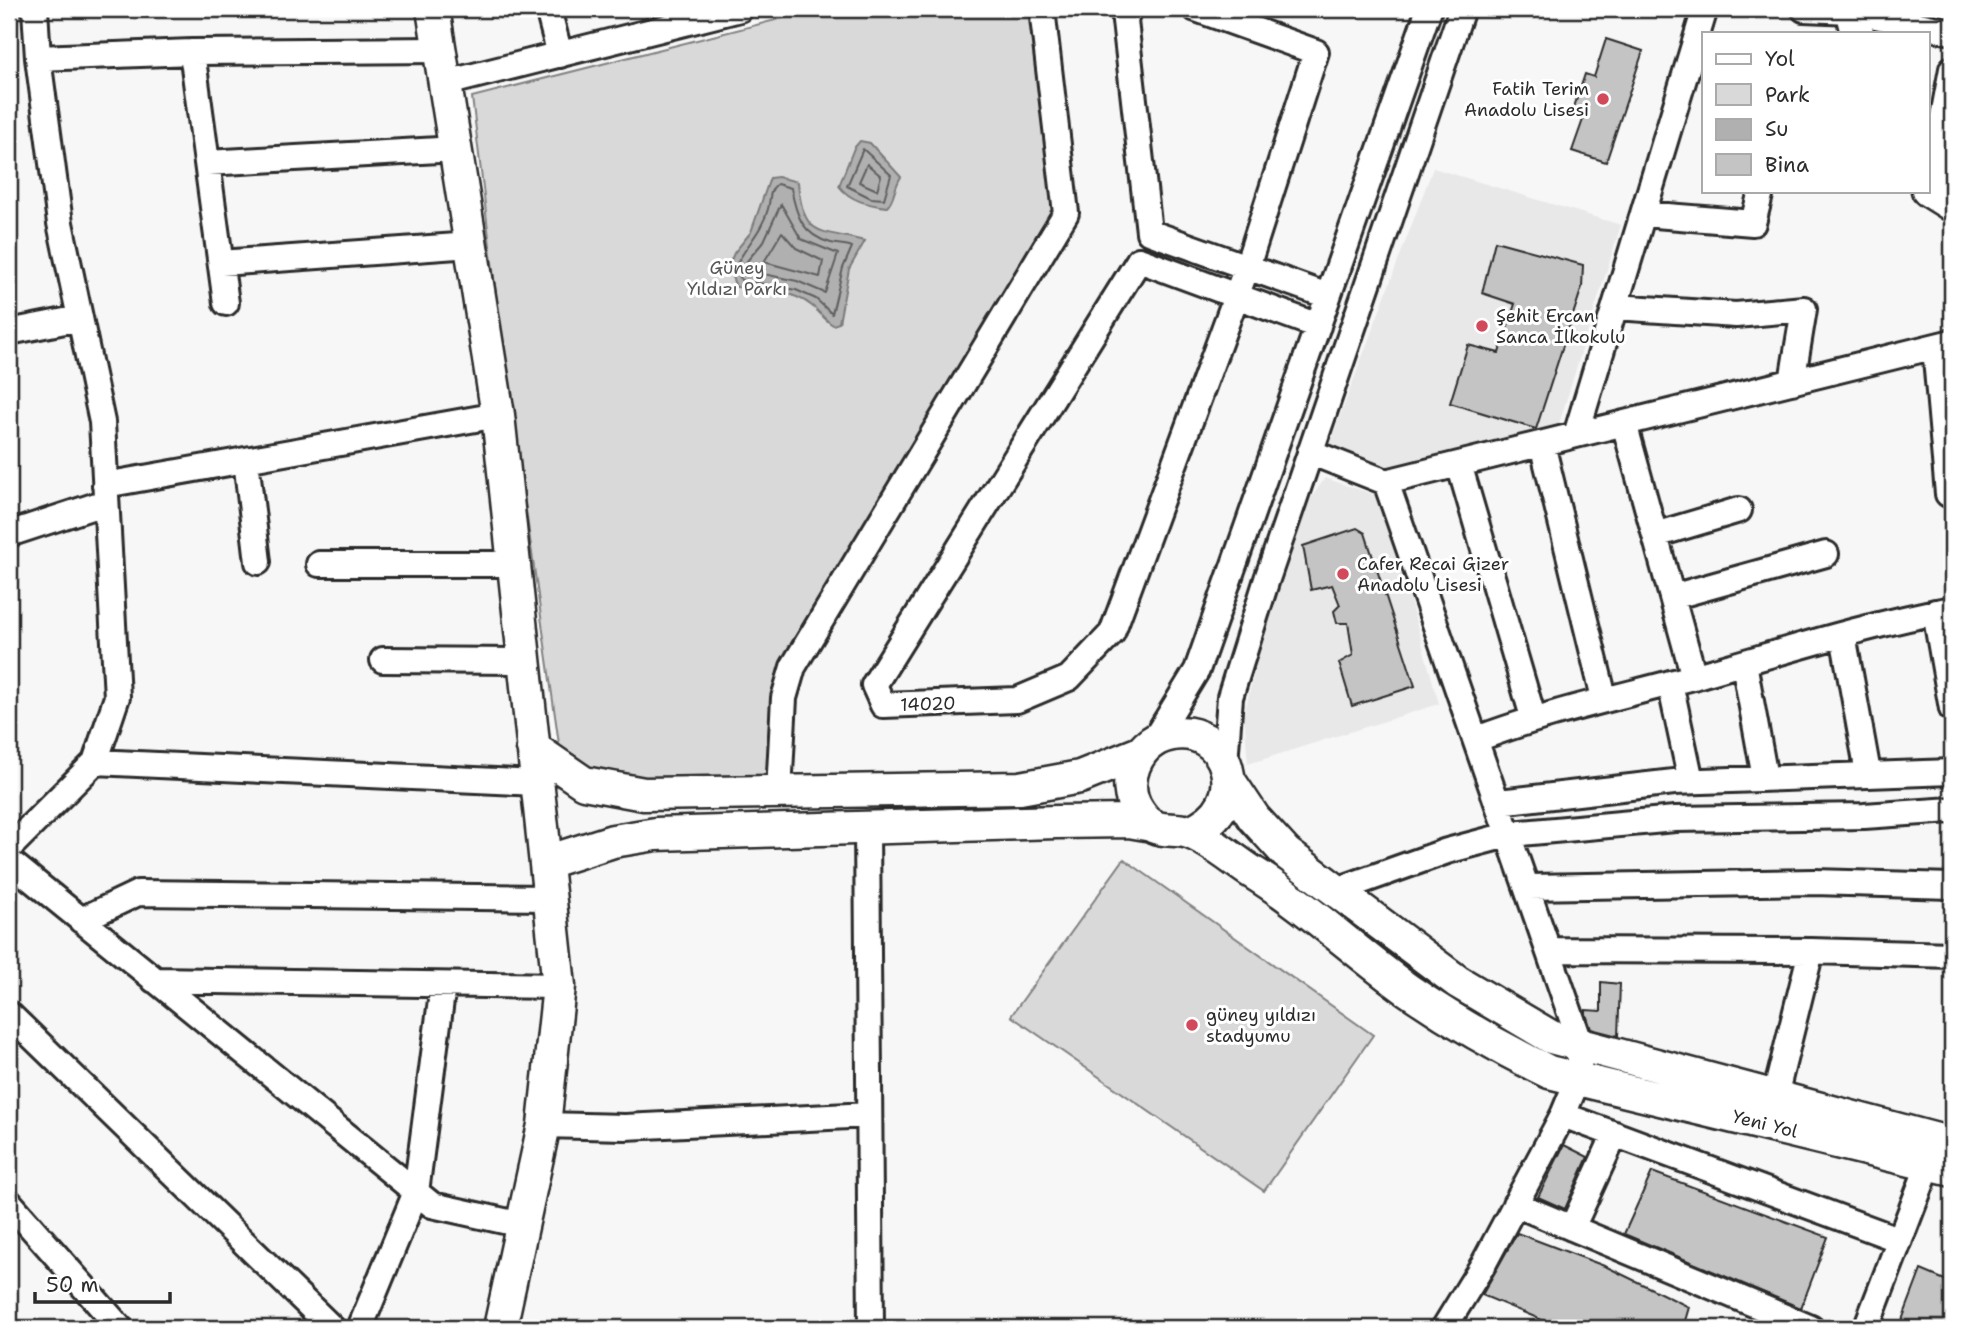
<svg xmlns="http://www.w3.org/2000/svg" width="1961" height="1337" font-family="'Shantell Sans',sans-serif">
	<rect width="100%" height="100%" fill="#f7f7f7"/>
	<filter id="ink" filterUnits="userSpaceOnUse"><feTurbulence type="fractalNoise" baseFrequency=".0143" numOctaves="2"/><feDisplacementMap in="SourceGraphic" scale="14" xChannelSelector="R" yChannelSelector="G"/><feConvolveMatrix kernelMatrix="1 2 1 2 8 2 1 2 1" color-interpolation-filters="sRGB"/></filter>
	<g filter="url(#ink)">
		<path fill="#e8e8e8" d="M1701 9H1829L1827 20Z
			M1433 168 1621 225 1558 427 1389 467 1328 448Z
			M1325 478 1381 497 1439 704 1248 764 1244 715 1262 640 1305 507Z"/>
		<path fill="#d9d9d9" stroke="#828282" stroke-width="2" d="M819 9H1035L1066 213 798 641 779 792 597 780 561 758 499 320 472 97Z
			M1124 859 1373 1035 1264 1191 1011 1016Z"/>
		<path fill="#b0b0b0" stroke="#7b7b7b" stroke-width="2" d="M860 141 870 143 901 177C894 187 895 199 887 207 869 205 850 201 839 186L854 148Z
			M778 177 798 182C803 239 819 229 865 241L849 269 839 323 833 325C824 320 820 312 812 306 793 290 759 289 736 287L728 267 734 253 751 232 770 178Z"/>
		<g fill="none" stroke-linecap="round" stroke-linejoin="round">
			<path stroke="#606060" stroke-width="2" d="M863 149 891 175 884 199 871 198 847 186Z
				M867 164 881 176 877 190 859 182Z
				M777 184 791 188C796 215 802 235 831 243 838 245 846 244 852 247L843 268 832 314 816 299 796 290 741 280 736 266C745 246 762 232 768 209 771 199 768 191 777 184Z
				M781 204 801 239 838 254 825 293 797 281 745 270 747 261 764 241Z
				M782 232 796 248 823 261 820 277 764 262Z"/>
		</g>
		<path fill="#c4c4c4" stroke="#2b2b2b" stroke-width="2" d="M1606 39 1643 51 1606 162 1572 151 1585 114 1573 110 1585 74 1594 77Z
			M1495 241 1583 265 1582 287 1536 429 1450 403 1468 345 1499 353 1515 304 1482 293Z
			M1357 528 1365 533 1415 686 1352 706 1339 663 1353 655 1348 623H1337L1334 611 1340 605 1332 585 1311 590 1303 546Z
			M1601 982 1620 984 1618 1036 1591 1029 1586 1014V1010L1601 1011Z
			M1564 1145 1588 1157 1565 1209 1538 1197Z
			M1652 1172 1828 1237 1801 1308 1624 1234Z
			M1517 1233 1607 1267 1689 1307 1683 1328H1561L1482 1295Z
			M1921 1270 1952 1283V1328H1899Z"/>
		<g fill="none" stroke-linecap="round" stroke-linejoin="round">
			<g stroke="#2b2b2b" stroke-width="30">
				<path id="minor" d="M35 9 38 58
					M548 9 560 55
					M1128 9 1125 21 1149 232
					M1804 9 1852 11 1952 32
					M192 52 226 303
					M446 83 740 9
					M207 163 457 149
					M1929 191 1952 69
					M1643 214 1753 223 1761 191
					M1149 232 1328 296
					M1139 260 874 685 883 705 1017 700 1069 678 1112 633 1247 267 1316 52 1196 9
					M1139 260 1318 326
					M221 263 471 245
					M1615 307 1736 315 1804 309 1792 382
					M9 332 80 318
					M1935 347 1948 494
					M1624 423 1694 677
					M1576 435 1705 9
					M1542 444 1604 698
					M1310 452 1386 482 1952 342
					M246 460 258 562
					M1459 464 1533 717
					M1386 482 1581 1045 1578 1079 1563 1115 1484 1263 1444 1328
					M105 485 498 415
					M9 534 106 502
					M1655 535 1739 510
					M319 564H514
					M1672 597 1826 554
					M1935 612 1952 709
					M1843 635 1868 773
					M383 660 524 661
					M1744 663 1765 778
					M1670 683 1691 781
					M1477 739C1548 712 1620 697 1693 677 1779 653 1865 625 1952 609
					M1153 742 1197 670 1429 9
					M95 762 537 783
					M1225 763 1230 697 1267 579 1462 9
					M779 792 784 698 793 667 1066 213 1042 9
					M1499 802 1674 782 1952 772
					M867 827 871 1328
					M9 848 95 762 117 697 102 422 60 223 38 58 192 52 441 50
					M9 861 432 1205 522 1225
					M1529 887 1814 882 1952 886
					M1337 890 1447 851 1511 834 1675 819 1864 816 1952 810
					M81 920 138 893 551 898
					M1550 950 1811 951 1952 955
					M154 980 559 986
					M9 1014 332 1328
					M1775 1096 1811 951
					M1563 1115 1900 1240
					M544 1125 625 1127 869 1115
					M9 1202 120 1328
					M1515 1204 1811 1328
					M1572 1228 1615 1134
					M360 1328 416 1192 443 985
					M1866 1328 1929 1164"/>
			</g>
			<g stroke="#2b2b2b" stroke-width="37">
				<path id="major" d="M433 9 498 415 559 986 544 1125 500 1328
					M1851 9 1857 33
					M1928 190 1952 205
					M533 748 584 783 644 794 1020 788 1080 777 1140 753
					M1230 782 1254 818 1286 853 1458 982 1551 1037 1952 1144
					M1189 832C1258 806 1227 720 1168 735 1135 743 1120 784 1138 811 1155 837 1168 826 1189 832 1207 838 1235 861 1252 872 1307 906 1355 952 1408 990 1453 1021 1500 1048 1549 1072L1952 1170
					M547 862 613 841 656 834 1057 822 1129 821 1152 825"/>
			</g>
			<use href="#minor" stroke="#fff" stroke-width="24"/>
			<use href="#major" stroke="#fff" stroke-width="32"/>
		</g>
	</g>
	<g fill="#d1495b" stroke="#fff" stroke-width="2.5">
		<circle cx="1603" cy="99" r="7"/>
		<circle cx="1482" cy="326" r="7"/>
		<circle cx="1343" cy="574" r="7"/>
		<circle cx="1192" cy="1025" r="7"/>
	</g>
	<g text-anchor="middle" stroke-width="6" stroke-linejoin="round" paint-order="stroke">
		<g font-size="18" fill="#2b2b2b" stroke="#fff" text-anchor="start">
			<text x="1589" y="95" text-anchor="end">Fatih Terim<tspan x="1589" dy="21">Anadolu Lisesi</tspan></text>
			<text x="1496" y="322">Şehit Ercan<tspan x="1496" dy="21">Sanca İlkokulu</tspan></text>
			<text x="1357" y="570">Cafer Recai Gizer<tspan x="1357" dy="21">Anadolu Lisesi</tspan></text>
			<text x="1206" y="1021">güney yıldızı<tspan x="1206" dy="21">stadyumu</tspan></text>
		</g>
		<g font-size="18" fill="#565656" stroke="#fff">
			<text x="737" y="274">Güney<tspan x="737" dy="21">Yıldızı Parkı</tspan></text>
		</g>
		<g font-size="18" fill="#2b2b2b" stroke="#fff">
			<text transform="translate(928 704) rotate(-2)" y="6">14020</text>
			<text transform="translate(1765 1124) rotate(14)" y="6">Yeni Yol</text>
		</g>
	</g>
	<rect width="1961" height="1337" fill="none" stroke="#fff" stroke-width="35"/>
	<rect x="18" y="18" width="1926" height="1302" fill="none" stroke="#2b2b2b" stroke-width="2.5" filter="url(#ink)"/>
	<rect x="1702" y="32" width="228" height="161" fill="#ffffff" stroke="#aaaaaa" stroke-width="2"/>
	<rect x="1716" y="54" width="35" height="10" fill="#ffffff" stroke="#aaaaaa" stroke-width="2"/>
	<text x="1765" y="66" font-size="21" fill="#2b2b2b">Yol</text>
	<rect x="1716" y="84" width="35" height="21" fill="#d9d9d9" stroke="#aaaaaa" stroke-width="2"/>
	<text x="1765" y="102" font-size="21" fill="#2b2b2b">Park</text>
	<rect x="1716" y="119" width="35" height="21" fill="#b0b0b0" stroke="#aaaaaa" stroke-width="2"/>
	<text x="1765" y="136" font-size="21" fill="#2b2b2b">Su</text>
	<rect x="1716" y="154" width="35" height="21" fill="#c4c4c4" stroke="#aaaaaa" stroke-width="2"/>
	<text x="1765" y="172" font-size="21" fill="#2b2b2b">Bina</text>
	<path d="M35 1292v10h135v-10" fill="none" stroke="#2b2b2b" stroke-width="3.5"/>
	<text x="46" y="1292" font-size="21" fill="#2b2b2b" stroke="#ffffff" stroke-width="5" paint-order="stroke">50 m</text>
</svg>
